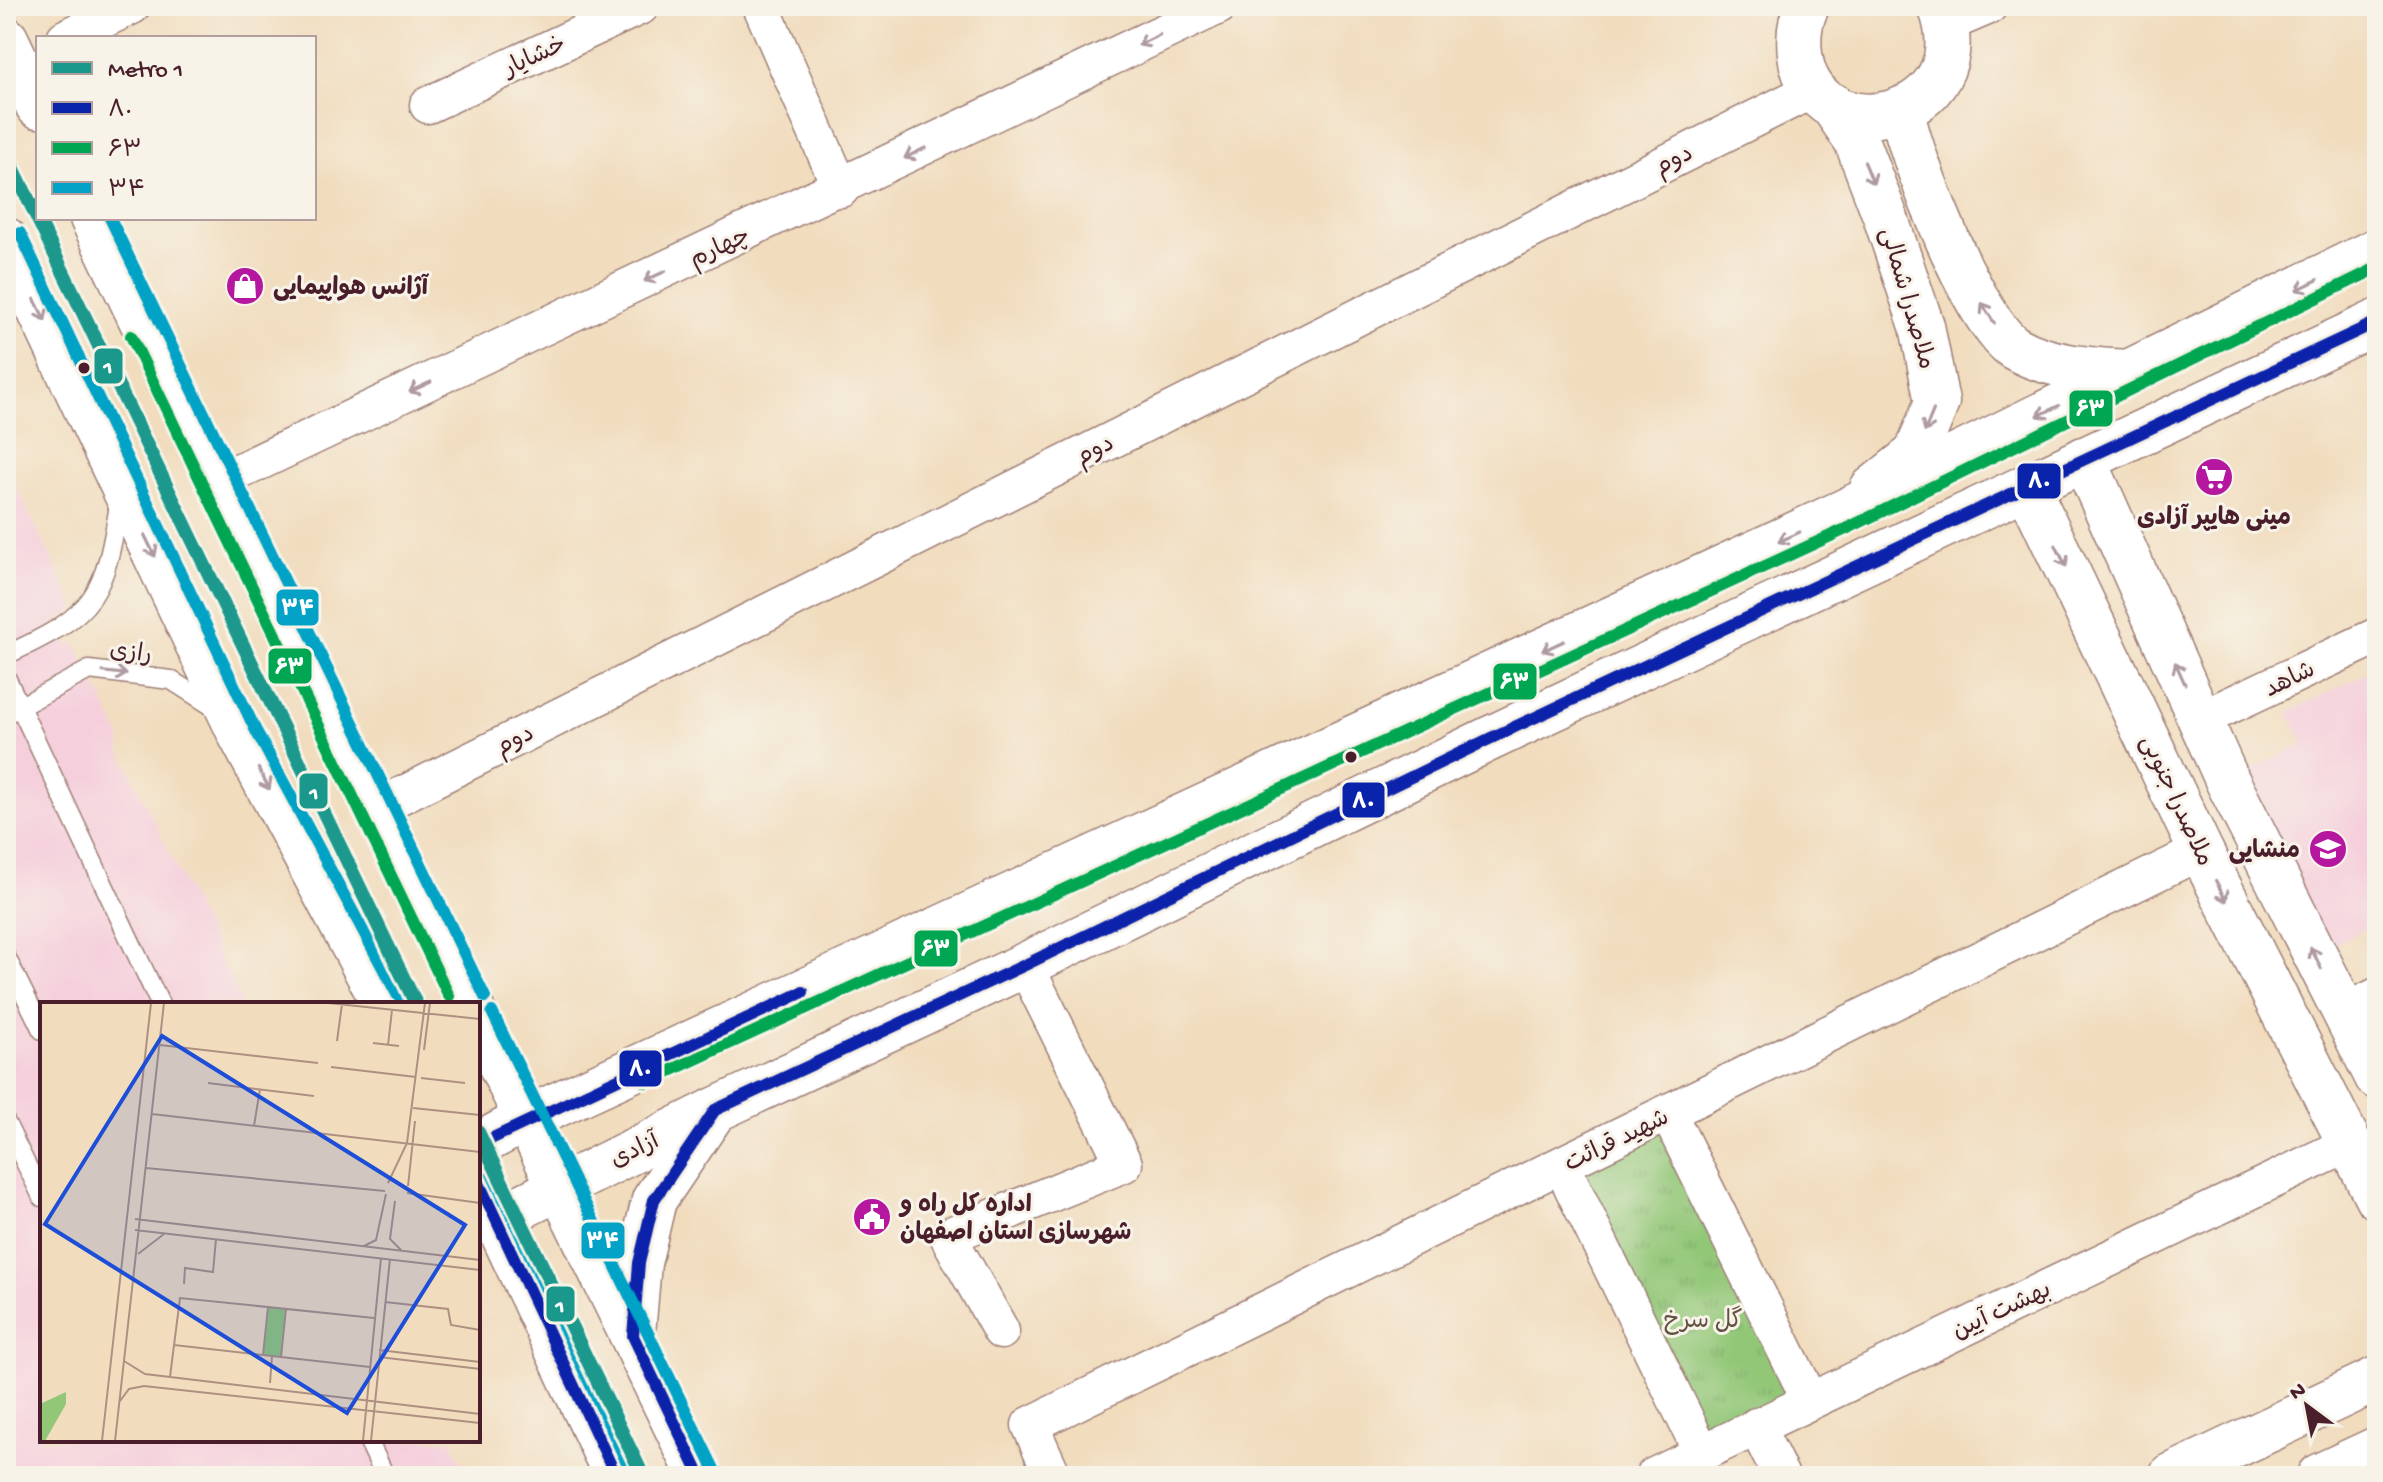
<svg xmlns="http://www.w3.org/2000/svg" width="2383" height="1482" font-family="'Gochi Hand','Playpen Sans Arabic',sans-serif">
	<defs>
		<pattern id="park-tufts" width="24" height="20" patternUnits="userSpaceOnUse" patternTransform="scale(2)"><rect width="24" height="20" fill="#93c778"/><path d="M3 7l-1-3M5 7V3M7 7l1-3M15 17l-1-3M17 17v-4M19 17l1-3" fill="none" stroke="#80aa68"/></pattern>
	</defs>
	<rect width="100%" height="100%" fill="#f7f3e8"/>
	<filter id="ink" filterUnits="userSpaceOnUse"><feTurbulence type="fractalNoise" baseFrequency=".0125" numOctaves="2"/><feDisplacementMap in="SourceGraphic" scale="16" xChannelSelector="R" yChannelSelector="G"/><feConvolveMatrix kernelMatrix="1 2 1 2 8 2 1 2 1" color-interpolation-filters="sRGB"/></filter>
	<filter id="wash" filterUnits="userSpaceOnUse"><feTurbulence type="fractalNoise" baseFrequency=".006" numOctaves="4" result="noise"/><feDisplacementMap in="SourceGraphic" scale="32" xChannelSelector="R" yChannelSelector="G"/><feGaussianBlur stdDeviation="1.8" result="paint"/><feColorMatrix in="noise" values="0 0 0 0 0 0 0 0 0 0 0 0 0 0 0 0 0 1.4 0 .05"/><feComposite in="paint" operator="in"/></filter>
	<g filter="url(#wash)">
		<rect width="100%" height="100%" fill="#f1dcbd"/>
		<path fill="#f5cfdc" d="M6 465 76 610 56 621 68 645 75 643 89 670 121 739 120 750 242 1004H42V1440H451L468 1476H6Z
			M2377 668V923L2327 948 2242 775 2304 744 2289 712Z"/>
		<path fill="url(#park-tufts)" stroke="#6e7352" stroke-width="2" d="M1668 1113 1810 1400 1702 1453 1562 1166Z"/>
	</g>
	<g filter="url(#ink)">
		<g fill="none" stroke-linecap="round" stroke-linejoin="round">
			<g stroke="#9e7e74" stroke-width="21">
				<path id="service" d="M6 655C98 613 104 597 120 499
					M6 677 160 1004
					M6 714 89 670 171 680 215 708
					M6 957 42 1030
					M6 1123 42 1197
					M368 1440 385 1476"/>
			</g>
			<g stroke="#9e7e74" stroke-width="39">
				<path id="minor" d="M761 6 841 189
					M1947 24 1989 6
					M65 38 132 6
					M428 105 641 6
					M217 482 1219 6
					M2201 719 2377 636
					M374 809 1814 89
					M2343 1013 2377 996
					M1668 1113 1810 1400
					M1562 1166 1702 1453
					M1001 1331 948 1236 1124 1164 1025 965
					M1756 1426 1781 1476
					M1053 1476 1030 1425 2201 851
					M1654 1476 2349 1144"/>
			</g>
			<g stroke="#9e7e74" stroke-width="47">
				<path id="tertiary" d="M1807 6C1799 22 1798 37 1800 54 1812 158 1985 122 1940 6
					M1832 105 1856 140 1884 213 1922 326 1937 402 1916 454 1872 489
					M1902 111C1911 159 1975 324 2015 348 2047 367 2092 370 2129 372
					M2084 459 2228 782 2377 1077
					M2027 486 2201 851 2377 1197"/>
			</g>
			<g stroke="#9e7e74" stroke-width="47">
				<path id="secondary" d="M478 1145 528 1118 1843 512 2377 250
					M497 1219 715 1110 1025 965 1489 739 2377 322
					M2171 1476 2377 1379
					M2319 1476 2377 1449"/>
			</g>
			<g stroke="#9e7e74" stroke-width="47">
				<path id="primary" d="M6 39 38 106
					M92 218 471 1004
					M6 240 241 736 384 1004
					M478 1019 700 1476
					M478 1181 616 1476
					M633 1333 639 1263 654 1200 715 1110"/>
			</g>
			<use href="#service" stroke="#fff" stroke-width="18"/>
			<use href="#minor" stroke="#fff" stroke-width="36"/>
			<use href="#tertiary" stroke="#fff" stroke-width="44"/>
			<use href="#secondary" stroke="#fff" stroke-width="44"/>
			<use href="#primary" stroke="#fff" stroke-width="44"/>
			<g stroke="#f7f3e8" stroke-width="18">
				<path id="bus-1" d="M478 1145 803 992
					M478 1181 616 1476
					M700 1476 633 1336 639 1263 654 1200 715 1110 1025 965 1489 739 2377 322"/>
			</g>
			<g stroke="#f7f3e8" stroke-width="18">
				<path id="bus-2" d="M131 336 449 996
					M646 1082 1850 527 2377 268"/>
			</g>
			<g stroke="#f7f3e8" stroke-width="18">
				<path id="bus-3" d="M110 218 485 997
					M20 233 255 729 398 996
					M492 1012 714 1469
					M492 1174 630 1469"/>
			</g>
			<use href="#bus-1" stroke="#0924aa" stroke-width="12"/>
			<use href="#bus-2" stroke="#00a651" stroke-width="12"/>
			<use href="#bus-3" stroke="#04a2c6" stroke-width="12"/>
			<g stroke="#f7f3e8" stroke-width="20">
				<path id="metro-1" d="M6 153 416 1004
					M478 1132 643 1476"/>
			</g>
			<use href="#metro-1" stroke="#1a988c" stroke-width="14"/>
		</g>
		<defs><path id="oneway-shaft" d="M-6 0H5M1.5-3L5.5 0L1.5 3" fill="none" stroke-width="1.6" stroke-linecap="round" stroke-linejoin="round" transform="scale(2)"/></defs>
		<g stroke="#ae9aa0">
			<use href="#oneway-shaft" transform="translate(1149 40) rotate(154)"/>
			<use href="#oneway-shaft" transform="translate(915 153) rotate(154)"/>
			<use href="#oneway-shaft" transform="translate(1869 173) rotate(68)"/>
			<use href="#oneway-shaft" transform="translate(655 276) rotate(155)"/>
			<use href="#oneway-shaft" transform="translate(2307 285) rotate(154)"/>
			<use href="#oneway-shaft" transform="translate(40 310) rotate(64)"/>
			<use href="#oneway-shaft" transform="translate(1988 313) rotate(-122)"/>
			<use href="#oneway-shaft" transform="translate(420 387) rotate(155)"/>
			<use href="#oneway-shaft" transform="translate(2048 411) rotate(154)"/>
			<use href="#oneway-shaft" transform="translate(1929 421) rotate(112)"/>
			<use href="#oneway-shaft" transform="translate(1789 537) rotate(155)"/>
			<use href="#oneway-shaft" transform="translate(150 546) rotate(64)"/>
			<use href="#oneway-shaft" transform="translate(2061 556) rotate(64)"/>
			<use href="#oneway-shaft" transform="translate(1553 646) rotate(155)"/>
			<use href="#oneway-shaft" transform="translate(115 673) rotate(6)"/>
			<use href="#oneway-shaft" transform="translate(2180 673) rotate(-114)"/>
			<use href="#oneway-shaft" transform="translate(264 779) rotate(62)"/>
			<use href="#oneway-shaft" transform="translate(2221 891) rotate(63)"/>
			<use href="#oneway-shaft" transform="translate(2316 958) rotate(-117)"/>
		</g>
	</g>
	<defs>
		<g id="shop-disc" transform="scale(2)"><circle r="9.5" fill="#b5179e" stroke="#f7f3e8"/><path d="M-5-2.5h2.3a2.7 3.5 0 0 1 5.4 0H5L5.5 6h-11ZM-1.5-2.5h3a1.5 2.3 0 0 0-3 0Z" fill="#fff"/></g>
		<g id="supermarket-disc" transform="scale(2)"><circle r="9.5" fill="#b5179e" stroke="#f7f3e8"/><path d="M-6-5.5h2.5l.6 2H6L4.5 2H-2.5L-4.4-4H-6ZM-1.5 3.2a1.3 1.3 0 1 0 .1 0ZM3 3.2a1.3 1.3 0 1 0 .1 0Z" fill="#fff"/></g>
		<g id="school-disc" transform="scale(2)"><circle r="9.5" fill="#b5179e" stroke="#f7f3e8"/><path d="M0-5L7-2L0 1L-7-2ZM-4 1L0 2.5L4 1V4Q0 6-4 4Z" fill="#fff"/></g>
		<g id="civic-disc" transform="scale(2)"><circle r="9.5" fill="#b5179e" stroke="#f7f3e8"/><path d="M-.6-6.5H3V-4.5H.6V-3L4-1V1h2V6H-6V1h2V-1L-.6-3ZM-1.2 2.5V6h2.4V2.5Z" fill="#fff"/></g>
	</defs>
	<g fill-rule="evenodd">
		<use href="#shop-disc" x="245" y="286"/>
		<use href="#supermarket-disc" x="2214" y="477"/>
		<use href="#school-disc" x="2328" y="849"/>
		<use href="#civic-disc" x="872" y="1217"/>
	</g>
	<g fill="#4a1f2b" stroke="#f7f3e8" stroke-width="3">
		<circle cx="84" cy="368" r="7"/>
		<circle cx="1351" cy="757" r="7"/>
	</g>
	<g text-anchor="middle" stroke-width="6" stroke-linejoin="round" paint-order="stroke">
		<g font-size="24" fill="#4a1f2b" stroke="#f7f3e8">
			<text transform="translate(534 55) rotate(-25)" y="8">خشایار</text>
			<text transform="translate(1673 159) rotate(-27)" y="8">دوم</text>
			<text transform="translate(719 246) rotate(-25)" y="8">چهارم</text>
			<text transform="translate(1909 298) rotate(74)" y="8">ملاصدرا شمالی</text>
			<text transform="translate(1094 449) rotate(-27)" y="8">دوم</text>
			<text transform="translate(131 651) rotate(7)" y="8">رازی</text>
			<text transform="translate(2289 678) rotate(-26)" y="8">شاهد</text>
			<text transform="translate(514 739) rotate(-27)" y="8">دوم</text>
			<text transform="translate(2178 800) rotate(65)" y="8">ملاصدرا جنوبی</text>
			<text transform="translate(1616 1139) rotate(-26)" y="8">شهید قرائت</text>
			<text transform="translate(634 1149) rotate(-26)" y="8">آزادی</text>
			<text transform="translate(2001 1309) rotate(-25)" y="8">بهشت آیین</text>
		</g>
		<g font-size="24" font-weight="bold" fill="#4a1f2b" stroke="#f7f3e8" text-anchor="start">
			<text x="273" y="294">آژانس هواپیمایی</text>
			<text x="2214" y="524" text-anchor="middle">مینی هایپر آزادی</text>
			<text x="2300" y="857" text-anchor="end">منشایی</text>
			<text x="900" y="1211">اداره کل راه و<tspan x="900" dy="28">شهرسازی استان اصفهان</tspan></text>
		</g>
		<g font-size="24" fill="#605142" stroke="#f7f3e8">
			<text x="1703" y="1327">گل سرخ</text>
		</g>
	</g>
	<g transform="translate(40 1002)">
		<rect width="440" height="440" fill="#f1dcbd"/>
		<path d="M26 390V402L5 439H0V402Z" fill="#93c778"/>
		<path d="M228 305 246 307 241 355 223 353Z" fill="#93c778"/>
		<path fill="none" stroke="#ae9083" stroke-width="2" d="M288 1 440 17M297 39 302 2M333 41 359 44M120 43 278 61M348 43 352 8M384 48 390 1M291 65 376 75M381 76 425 81M168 81 274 94M373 106 440 113M112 112 440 150M214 124 220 87M106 166 345 189M348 181 367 141 385 1M368 184 375 119M367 191 440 201M355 199 350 237 361 248M95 217 440 258M95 228 440 268M324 244 336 238 346 192M98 252 124 232M144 282 145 266 173 270 176 237M345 300 408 307 411 323 440 328M134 343 330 365M339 348 440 360M223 353 228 305M241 355 246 307M339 355 440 367M84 359 105 372 440 412M130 375 140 296 334 316M230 381 232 354M80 399 89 387 104 384 440 421M62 439 111 1M75 439 124 1M323 439 341 256M331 439 350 257"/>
		<path fill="#1d4ed8" fill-opacity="0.15" stroke="#1d4ed8" stroke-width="4" d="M122 34 425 223 307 411 5 222Z"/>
		<rect width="440" height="440" fill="none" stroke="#4a1f2b" stroke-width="4"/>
	</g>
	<g stroke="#f7f3e8" stroke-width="3">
		<rect x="93" y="347" width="31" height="38" rx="8" fill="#1a988c"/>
		<rect x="2068" y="389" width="46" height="39" rx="8" fill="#00a651"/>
		<rect x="2016" y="462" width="46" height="38" rx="8" fill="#0924aa"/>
		<rect x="275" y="588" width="45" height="39" rx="8" fill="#04a2c6"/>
		<rect x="267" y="647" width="46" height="38" rx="8" fill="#00a651"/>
		<rect x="1492" y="662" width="46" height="39" rx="8" fill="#00a651"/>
		<rect x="298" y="772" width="31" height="38" rx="8" fill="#1a988c"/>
		<rect x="1341" y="781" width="45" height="38" rx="8" fill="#0924aa"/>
		<rect x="913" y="929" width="46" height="39" rx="8" fill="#00a651"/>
		<rect x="618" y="1049" width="45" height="39" rx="8" fill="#0924aa"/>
		<rect x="580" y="1221" width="46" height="39" rx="8" fill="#04a2c6"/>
		<rect x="545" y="1285" width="31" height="38" rx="8" fill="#1a988c"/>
	</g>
	<g font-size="22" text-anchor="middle" font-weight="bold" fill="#fff">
		<text x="108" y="373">1</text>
		<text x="2091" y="416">۶۳</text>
		<text x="2039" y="488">۸۰</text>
		<text x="298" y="615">۳۴</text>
		<text x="290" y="674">۶۳</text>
		<text x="1515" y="689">۶۳</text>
		<text x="314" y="799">1</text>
		<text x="1363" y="808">۸۰</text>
		<text x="936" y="956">۶۳</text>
		<text x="640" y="1076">۸۰</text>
		<text x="603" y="1248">۳۴</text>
		<text x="560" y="1312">1</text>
	</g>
	<rect width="2383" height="1482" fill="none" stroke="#f7f3e8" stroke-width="32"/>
	<rect x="36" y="36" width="280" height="184" fill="#f7f3e8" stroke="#b29e9c" stroke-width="2"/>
	<rect x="52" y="62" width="40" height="12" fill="#1a988c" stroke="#b29e9c" stroke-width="2"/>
	<text x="108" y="76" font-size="24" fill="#4a1f2b">Metro 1</text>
	<rect x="52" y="102" width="40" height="12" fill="#0924aa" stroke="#b29e9c" stroke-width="2"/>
	<text x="108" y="116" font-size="24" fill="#4a1f2b">۸۰</text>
	<rect x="52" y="142" width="40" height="12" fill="#00a651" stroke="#b29e9c" stroke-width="2"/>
	<text x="108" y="156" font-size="24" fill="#4a1f2b">۶۳</text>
	<rect x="52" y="182" width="40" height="12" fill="#04a2c6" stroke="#b29e9c" stroke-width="2"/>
	<text x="108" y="196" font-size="24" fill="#4a1f2b">۳۴</text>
	<g transform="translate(2307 1406) rotate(328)" stroke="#f7f3e8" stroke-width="6" paint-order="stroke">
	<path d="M0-6L14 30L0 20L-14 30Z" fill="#4a1f2b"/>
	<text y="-12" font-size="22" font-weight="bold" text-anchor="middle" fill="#4a1f2b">N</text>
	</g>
</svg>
